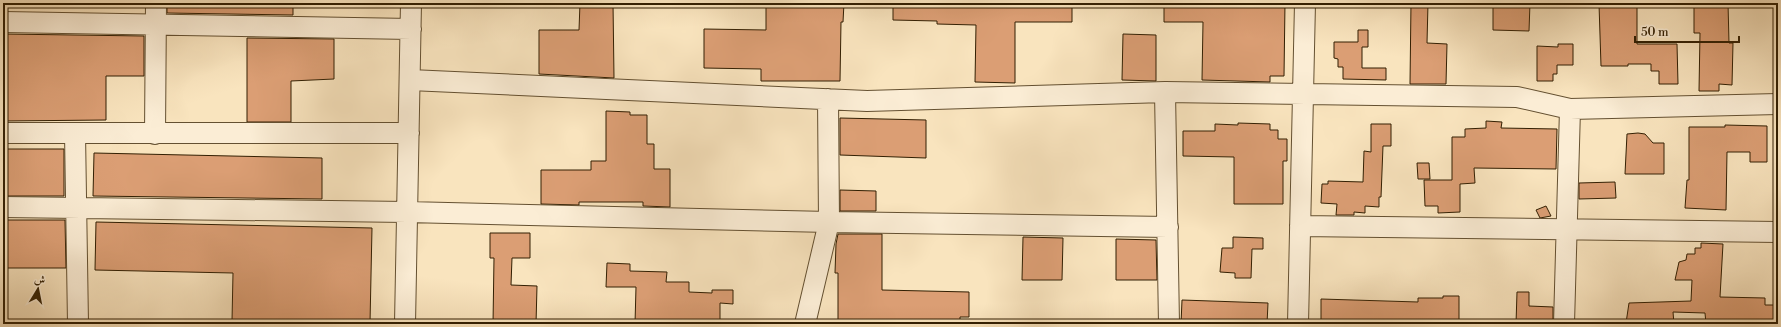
<svg xmlns="http://www.w3.org/2000/svg" width="1781" height="327" font-family="'Libre Bodoni',Amiri,serif">
	<rect width="100%" height="100%" fill="#f9e4be"/>
	<filter id="stains"><feTurbulence type="fractalNoise" baseFrequency=".005" numOctaves="4"/><feColorMatrix values="0 0 0 0 .2 0 0 0 0 .09 0 0 0 0 .02 0 0 0 .5 -.17"/></filter>
	<radialGradient id="worn" r=".72"><stop offset=".6" stop-color="#630" stop-opacity="0"/><stop offset="1" stop-color="#630" stop-opacity=".3"/></radialGradient>
	<path fill="#db9e74" stroke="#321f02" d="M167 3H293V15L167 13Z
		M580 3H613L614 78 539 74V30H579Z
		M766 3H844L843 22H841L840 81H761V69L704 68V29L766 30Z
		M893 3H1072V22H1015V83L975 82 976 25 937 24V21L893 20Z
		M1164 3H1285L1284 76H1270V82L1202 80 1203 22H1164Z
		M1411 3H1428L1427 43 1447 44 1446 84H1410Z
		M1493 3H1530L1529 31 1493 30Z
		M1637 3V44H1677L1678 84H1659V71H1651V64H1628V66H1601L1599 4Z
		M1694 3H1728L1729 43H1733L1732 85 1719 84V91H1699L1700 33H1694Z
		M1358 30H1368V47H1362V68H1386V80L1343 79V67H1338V59L1334 58V42H1358Z
		M3 34 144 36V76H106V120L3 121Z
		M1123 34 1156 35V81L1122 80Z
		M247 38 334 39V79L291 81V122H247Z
		M1558 44H1573V65H1557V74H1553V81H1537V46L1558 47Z
		M606 111 630 112V115H647V144H654V169H670V207L643 206V202H579V205L541 204V170H591V161H606Z
		M840 118 926 120V158L840 155Z
		M1486 121 1502 122 1501 128 1557 129 1556 169 1474 168 1475 183 1460 184V212L1438 213V206H1425L1424 180H1452V137H1465V129L1486 128Z
		M1238 123 1270 124V130H1278V139H1287V161H1283V204H1234V157L1183 156V131H1215V124L1238 125Z
		M1371 124H1391V146H1383L1381 197H1379V207L1365 206V213L1354 212V215H1336L1337 204 1321 203 1322 184H1328V181L1363 182 1364 151 1371 152Z
		M1725 125 1767 126V162H1750V152H1727L1726 210 1685 208 1687 180H1689V127H1725Z
		M1638 133 1645 134 1653 143H1664V174H1625L1627 134Z
		M3 149H64V196H3Z
		M94 153 322 158V199L93 196Z
		M1417 163H1429L1430 179H1418Z
		M1615 182 1616 198 1579 199V183Z
		M840 190 876 191V211H840Z
		M1546 206 1551 216 1540 218 1536 210Z
		M3 220H65L66 268H3Z
		M96 222 372 228 370 323 232 321 233 273 95 270Z
		M490 233H530V258H512L511 285 537 286 536 324H493L494 258H490Z
		M838 234H882V290L969 292V317H960V324H902V322H881V324H838V273H835L836 244Z
		M1023 237 1063 238 1062 280H1022Z
		M1233 237 1263 238V249H1252L1251 278H1235V273L1220 272 1222 248H1233Z
		M1116 239 1156 240 1157 280H1116Z
		M1701 243 1723 244 1720 297 1765 298V305H1778V324H1706L1705 313 1673 312 1674 324H1647V320L1626 323 1629 303 1691 301 1692 280H1675L1679 262 1686 260 1687 254H1695V248H1701Z
		M607 263 630 264V271L667 272 666 282H689V292L712 293V290H733V304L720 303V324H635L636 287H606Z
		M1517 292H1529V306L1553 307V324H1516Z
		M1443 296H1459V324H1321V299L1418 302V298H1443Z
		M1182 300 1268 303 1267 324H1181Z"/>
	<g fill="none" stroke-linecap="round" stroke-linejoin="round">
		<g stroke="#645031" stroke-width="22">
			<path id="minor" d="M3 22 411 29
				M410 80 867 101 1165 92 1517 97 1570 109 1778 104
				M1165 92 1169 324
				M3 133H409
				M75 133 78 324
				M155 134 156 3
				M3 207 407 212 829 222 1168 227
				M1300 226 1778 232
				M405 324 411 3
				M805 324 829 222 828 99
				M1298 324 1305 3
				M1564 324 1570 109"/>
		</g>
		<use href="#minor" stroke="#fbedd5" stroke-width="20"/>
	</g>
	<rect width="1781" height="327" fill="none" stroke="#f9e4be" stroke-width="16"/>
	<rect x="4" y="4" width="1773" height="319" fill="none" stroke="#321f02" stroke-width="2"/>
	<rect x="8" y="8" width="1765" height="311" fill="none" stroke="#321f02"/>
	<g transform="translate(38 289) rotate(10)" stroke="#fbedd5" stroke-width="3" paint-order="stroke">
	<path d="M0-3L7 15L0 10L-7 15Z" fill="#321f02"/>
	<text y="-6" font-size="11" font-weight="bold" text-anchor="middle" fill="#321f02">ش</text>
	</g>
	<path d="M1635 36v6h104v-6" fill="none" stroke="#321f02" stroke-width="2"/>
	<text x="1641" y="36" font-size="12" fill="#321f02" stroke="#fbedd5" stroke-width="3" paint-order="stroke">50 m</text>
	<rect width="100%" height="100%" filter="url(#stains)"/>
	<rect width="100%" height="100%" fill="url(#worn)"/>
</svg>
